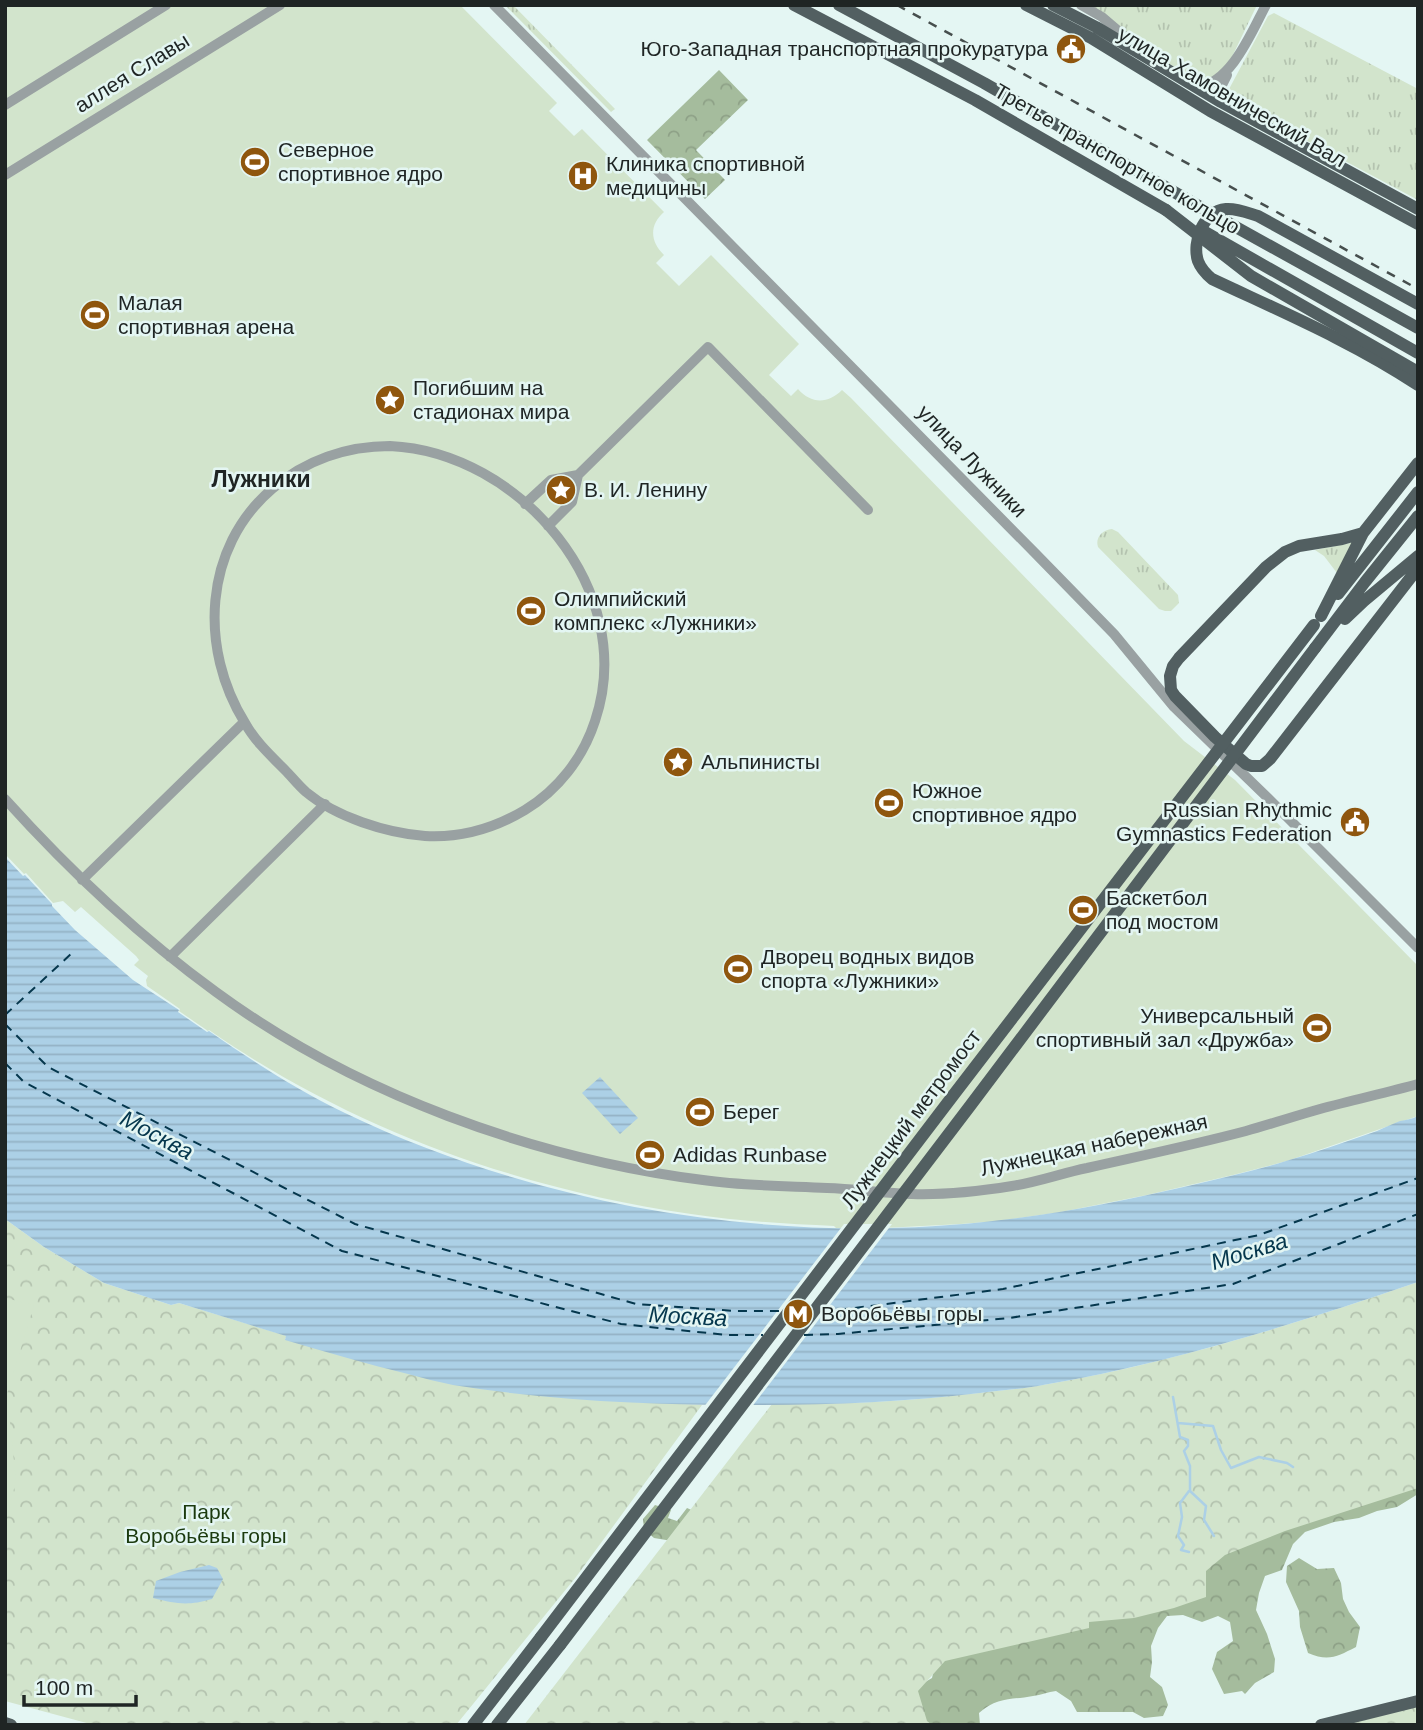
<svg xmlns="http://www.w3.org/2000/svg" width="1423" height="1730" font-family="Helvetica,sans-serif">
	<defs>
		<pattern id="grass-tufts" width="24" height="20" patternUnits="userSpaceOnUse" patternTransform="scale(1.75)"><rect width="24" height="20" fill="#d2e4cc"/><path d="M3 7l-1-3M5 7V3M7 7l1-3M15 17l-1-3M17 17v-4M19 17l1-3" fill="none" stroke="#b4c3af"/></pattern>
		<pattern id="forest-crowns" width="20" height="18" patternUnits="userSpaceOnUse" patternTransform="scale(1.75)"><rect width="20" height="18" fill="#a5bc9d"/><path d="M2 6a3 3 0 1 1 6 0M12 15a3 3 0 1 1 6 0" fill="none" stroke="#8ea187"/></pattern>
		<pattern id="park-crowns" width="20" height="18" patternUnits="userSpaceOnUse" patternTransform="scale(1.75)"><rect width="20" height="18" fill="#d2e4cc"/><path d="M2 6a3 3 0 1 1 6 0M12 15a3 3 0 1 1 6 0" fill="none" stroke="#b4c3af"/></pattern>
		<pattern id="water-rules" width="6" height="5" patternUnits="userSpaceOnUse" patternTransform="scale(1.75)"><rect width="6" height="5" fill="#acd0e6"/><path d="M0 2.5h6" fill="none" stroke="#94b2c5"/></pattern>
	</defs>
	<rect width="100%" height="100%" fill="#e4f6f3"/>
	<path fill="url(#grass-tufts)" d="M505 5H513L615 109 611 112Z
		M1091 5H1257L1228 65 1206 82C1163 67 1128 32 1091 5Z
		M1274 13 1418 89V200L1229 99 1228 91 1268 16Z
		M1112 529 1118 532 1178 595 1179 603 1171 611H1165L1159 609 1098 547C1095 538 1102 530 1112 529Z
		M1356 539 1337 573 1324 556 1315 550 1350 543Z"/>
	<path fill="url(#forest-crowns)" d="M719 70 748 100 696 150 725 180 705 199 647 140Z
		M1418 1344V1494L1397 1507 1377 1511 1359 1518 1334 1522 1305 1532 1293 1544 1282 1570 1265 1576 1259 1593 1256 1610 1267 1634 1275 1659 1274 1672 1255 1683 1245 1694 1242 1691 1224 1694 1212 1669 1217 1652 1233 1641 1230 1622 1218 1616 1202 1622 1183 1615 1167 1616 1158 1628 1151 1646 1152 1662 1150 1677 1162 1687 1168 1705 1163 1716 1144 1718 1133 1712H1077L1071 1701 1056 1691C1048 1692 1041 1695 1033 1696 1012 1700 997 1697 979 1713L980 1725H899L920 1685 932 1678 935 1665 672 1541 654 1538 644 1529 643 1519 655 1505 671 1510 668 1518 677 1521 687 1508 696 1512Z
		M1299 1558 1317 1569 1334 1568 1341 1583 1343 1599 1349 1612 1360 1627 1356 1647C1338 1656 1329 1662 1308 1653L1300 1627 1299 1611 1286 1582 1287 1566Z"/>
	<path fill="url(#park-crowns)" d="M5 1219 44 1247 104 1283 171 1305 179 1303 287 1336 285 1339 634 1402 702 1405 576 1577 456 1725H94L5 1701Z
		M1418 1282V1488L1285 1531 1225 1555 1206 1571V1597L1174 1608 1134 1618 1089 1622V1628L945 1661 918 1691 927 1721 932 1725H524L772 1404C841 1405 911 1401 979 1393 1001 1390 1022 1389 1043 1385 1171 1363 1295 1324 1418 1282Z
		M1418 1706V1725H1340Z"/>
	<path fill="#d2e4cc" d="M5 5H460L557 103 549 111 574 136 582 129 664 212C649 225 650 242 664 255L656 263 679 286 711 255 799 344 769 375 791 396 798 389C811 404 828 404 842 390L851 398 1184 741 1235 780 1418 966V1116L1287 1161 1233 1175 1147 1195 1061 1212 999 1221 961 1224 884 1228H836L834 1226C786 1224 738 1221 691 1214 519 1189 352 1129 209 1030L208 1031 179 1011 180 1009 147 986 146 980 148 976 134 965 139 960 136 956 81 907 75 912 63 901 53 903 26 873 24 874 5 854Z
		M5 1298 34 1305 7 1394 16 1481 5 1524Z"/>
	<path fill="url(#water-rules)" d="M5 857 23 876 25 875 52 904V906L75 930 133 980 179 1010 178 1012 207 1032 209 1031C252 1061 297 1090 345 1113 543 1208 782 1247 1001 1220 1064 1213 1126 1200 1188 1186 1221 1178 1254 1171 1286 1161 1317 1152 1347 1141 1377 1131 1384 1128 1392 1124 1400 1121 1406 1120 1412 1119 1418 1116V1282C1295 1324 1172 1363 1043 1385 1023 1389 1001 1390 980 1393 905 1402 830 1405 754 1405 654 1405 553 1401 453 1385 438 1382 423 1378 408 1374 367 1364 326 1352 285 1340L286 1336 179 1303 171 1305 104 1283 44 1247 5 1219Z
		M600 1077 638 1118 620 1134 582 1093Z
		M209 1565 217 1568 223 1579 212 1599C188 1606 177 1604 153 1598L156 1581 180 1572Z"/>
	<path fill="#e4f6f3" d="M844 1224H892L751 1408H703Z"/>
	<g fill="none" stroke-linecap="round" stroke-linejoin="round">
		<path stroke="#acd0e6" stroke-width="2.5" d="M1173 1397 1180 1437 1188 1440V1446L1184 1451 1190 1466V1491L1206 1506 1204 1520 1214 1536
			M1178 1423 1213 1426 1221 1450 1231 1468 1259 1457 1287 1463 1293 1467
			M1189 1491 1180 1503 1182 1517 1178 1536 1184 1545 1181 1550 1189 1552"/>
		<path stroke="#05374d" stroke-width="2" stroke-dasharray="9 7" stroke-linecap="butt" d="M5 1015 72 953
			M5 1024 48 1067 355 1224 636 1304 736 1311H783
			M5 1063 24 1082 342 1251 621 1324 727 1335H763
			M795 1310H807
			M823 1310H839L1003 1289 1259 1235 1418 1178
			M804 1335 838 1334 1009 1318 1233 1284 1418 1214"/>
		<path stroke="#99a1a2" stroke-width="10" d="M494 5 1035 553 1114 634 1174 707 1271 801 1418 948
			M1081 5 1102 17 1136 46
			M1197 88C1232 82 1251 33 1266 5
			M1221 102 1222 85 1227 75
			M5 105 166 5
			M5 175 280 5
			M390 446C520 452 639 591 595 721 583 758 558 790 525 810 495 828 460 838 425 836 386 833 336 817 306 792 298 785 292 777 285 770 270 755 255 741 245 723 199 649 203 548 272 489 305 460 347 446 390 446Z
			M578 475 708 347 868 510
			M525 504 551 480 578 475 572 502 548 526
			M5 799C69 870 139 936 216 992 355 1094 533 1158 703 1180 744 1186 785 1186 827 1188 855 1189 883 1193 912 1194 943 1195 981 1191 1012 1186 1038 1182 1062 1173 1087 1168 1140 1156 1193 1145 1246 1131 1271 1124 1295 1116 1320 1109 1353 1100 1385 1093 1418 1084
			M82 880 244 722
			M170 957 325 804"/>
		<path stroke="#525f61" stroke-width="12" d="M794 5 975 100 1166 210
			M1026 5 1091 38 1210 111 1418 224
			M1053 5 1096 27 1221 102 1418 209
			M1418 304 1258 216C1248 213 1237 208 1226 209 1203 211 1192 242 1198 261 1201 269 1206 274 1212 279 1282 312 1353 342 1418 385
			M1363 533 1342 539 1299 546 1285 552 1266 567 1179 658 1173 666 1170 676 1171 690 1175 696 1215 737 1246 764 1251 766H1262L1270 759 1418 568
			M1338 594 1418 492
			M1321 616 1363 533 1418 463
			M1345 619 1364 601 1418 556
			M1315 648 1365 582 1418 516
			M5 1723 11 1725
			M473 1725 541 1637
			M497 1725 560 1645
			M1321 1725 1418 1701"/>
		<path stroke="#464e4d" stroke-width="2.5" stroke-dasharray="9 9" stroke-linecap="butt" d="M897 5 1418 289"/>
		<path stroke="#525f61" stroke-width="12" d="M839 5 984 83 1216 216 1418 328
			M1166 210 1251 276 1418 372
			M1205 232 1418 353
			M541 1637 955 1093 1314 625
			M560 1645 970 1106 1315 648"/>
	</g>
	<defs>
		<g id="civic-disc" transform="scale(1.575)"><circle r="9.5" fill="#8f560e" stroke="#e4f6f3"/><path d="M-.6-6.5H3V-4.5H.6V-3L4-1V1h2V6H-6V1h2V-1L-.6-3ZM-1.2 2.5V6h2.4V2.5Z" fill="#fff"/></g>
		<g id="stadium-disc" transform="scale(1.575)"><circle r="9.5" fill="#8f560e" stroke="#e4f6f3"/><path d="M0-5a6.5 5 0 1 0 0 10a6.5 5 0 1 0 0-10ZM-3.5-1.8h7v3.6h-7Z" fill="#fff"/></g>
		<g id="hospital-disc" transform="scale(1.575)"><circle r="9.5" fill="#8f560e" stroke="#e4f6f3"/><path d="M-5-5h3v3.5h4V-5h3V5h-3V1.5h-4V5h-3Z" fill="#fff"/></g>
		<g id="sight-disc" transform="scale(1.575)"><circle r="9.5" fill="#8f560e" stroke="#e4f6f3"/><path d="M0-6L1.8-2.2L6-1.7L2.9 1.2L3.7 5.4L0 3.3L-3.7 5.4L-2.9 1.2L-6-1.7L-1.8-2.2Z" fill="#fff"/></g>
		<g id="metro-disc" transform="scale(1.575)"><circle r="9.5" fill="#8f560e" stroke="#e4f6f3"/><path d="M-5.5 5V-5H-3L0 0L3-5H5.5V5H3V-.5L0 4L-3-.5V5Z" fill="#fff"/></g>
	</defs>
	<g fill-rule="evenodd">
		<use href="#civic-disc" x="1071" y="49"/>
		<use href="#stadium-disc" x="255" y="162"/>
		<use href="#hospital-disc" x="583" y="176"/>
		<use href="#stadium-disc" x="95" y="315"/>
		<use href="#sight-disc" x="390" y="400"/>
		<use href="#sight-disc" x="561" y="490"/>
		<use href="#stadium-disc" x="531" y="611"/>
		<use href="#sight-disc" x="678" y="762"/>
		<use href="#stadium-disc" x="889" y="803"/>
		<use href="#civic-disc" x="1355" y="822"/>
		<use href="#stadium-disc" x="1083" y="910"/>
		<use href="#stadium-disc" x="738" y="969"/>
		<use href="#stadium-disc" x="1317" y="1028"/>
		<use href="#stadium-disc" x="700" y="1112"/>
		<use href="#stadium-disc" x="650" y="1155"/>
		<use href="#metro-disc" x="798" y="1314"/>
	</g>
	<g text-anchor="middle" stroke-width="5" stroke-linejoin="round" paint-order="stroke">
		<g font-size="21" fill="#1f2524" stroke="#e4f6f3" text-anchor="start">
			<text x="1048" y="56" text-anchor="end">Юго-Западная транспортная прокуратура</text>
			<text x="278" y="157">Северное<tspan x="278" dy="24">спортивное ядро</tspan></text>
			<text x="606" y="171">Клиника спортивной<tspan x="606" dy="24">медицины</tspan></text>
			<text x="118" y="310">Малая<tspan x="118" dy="24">спортивная арена</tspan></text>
			<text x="413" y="395">Погибшим на<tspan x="413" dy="24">стадионах мира</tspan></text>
			<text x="584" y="497">В. И. Ленину</text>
			<text x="554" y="606">Олимпийский<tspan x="554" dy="24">комплекс «Лужники»</tspan></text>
			<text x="701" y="769">Альпинисты</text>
			<text x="912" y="798">Южное<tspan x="912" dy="24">спортивное ядро</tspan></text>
			<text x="1332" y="817" text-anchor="end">Russian Rhythmic<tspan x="1332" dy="24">Gymnastics Federation</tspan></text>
			<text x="1106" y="905">Баскетбол<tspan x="1106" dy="24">под мостом</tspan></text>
			<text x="761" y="964">Дворец водных видов<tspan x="761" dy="24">спорта «Лужники»</tspan></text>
			<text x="1294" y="1023" text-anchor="end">Универсальный<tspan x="1294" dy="24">спортивный зал «Дружба»</tspan></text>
			<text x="723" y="1119">Берег</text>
			<text x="673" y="1162">Adidas Runbase</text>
			<text x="821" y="1321">Воробьёвы горы</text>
		</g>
		<g font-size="21" fill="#1f2524" stroke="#e4f6f3">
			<text transform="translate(132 73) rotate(-32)" y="7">аллея Славы</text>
			<text transform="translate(1232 97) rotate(30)" y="7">улица Хамовнический Вал</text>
			<text transform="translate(1117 159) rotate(30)" y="7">Третье транспортное кольцо</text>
			<text transform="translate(972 461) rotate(46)" y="7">улица Лужники</text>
			<text transform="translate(911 1119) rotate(-53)" y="7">Лужнецкий метромост</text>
			<text transform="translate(1094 1145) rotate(-12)" y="7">Лужнецкая набережная</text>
		</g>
		<g font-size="21" fill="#1b3a0e" stroke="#e4f6f3">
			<text x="206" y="1519">Парк<tspan x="206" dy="24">Воробьёвы горы</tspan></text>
		</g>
		<g font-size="23" font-weight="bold" fill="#1f2524" stroke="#e4f6f3">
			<text x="261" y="487">Лужники</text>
		</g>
		<g font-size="23" font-style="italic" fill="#05374d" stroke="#e4f6f3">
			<text transform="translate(157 1135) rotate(28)" y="8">Москва</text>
			<text transform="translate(1249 1251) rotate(-17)" y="8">Москва</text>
			<text transform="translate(688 1316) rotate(3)" y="8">Москва</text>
		</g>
	</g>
	<rect width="1423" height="1730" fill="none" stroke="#1f2524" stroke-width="14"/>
	<path d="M24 1695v10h112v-10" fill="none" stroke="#1f2524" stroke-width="3.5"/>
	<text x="35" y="1695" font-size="21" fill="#1f2524" stroke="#e4f6f3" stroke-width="5" paint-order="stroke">100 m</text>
</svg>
